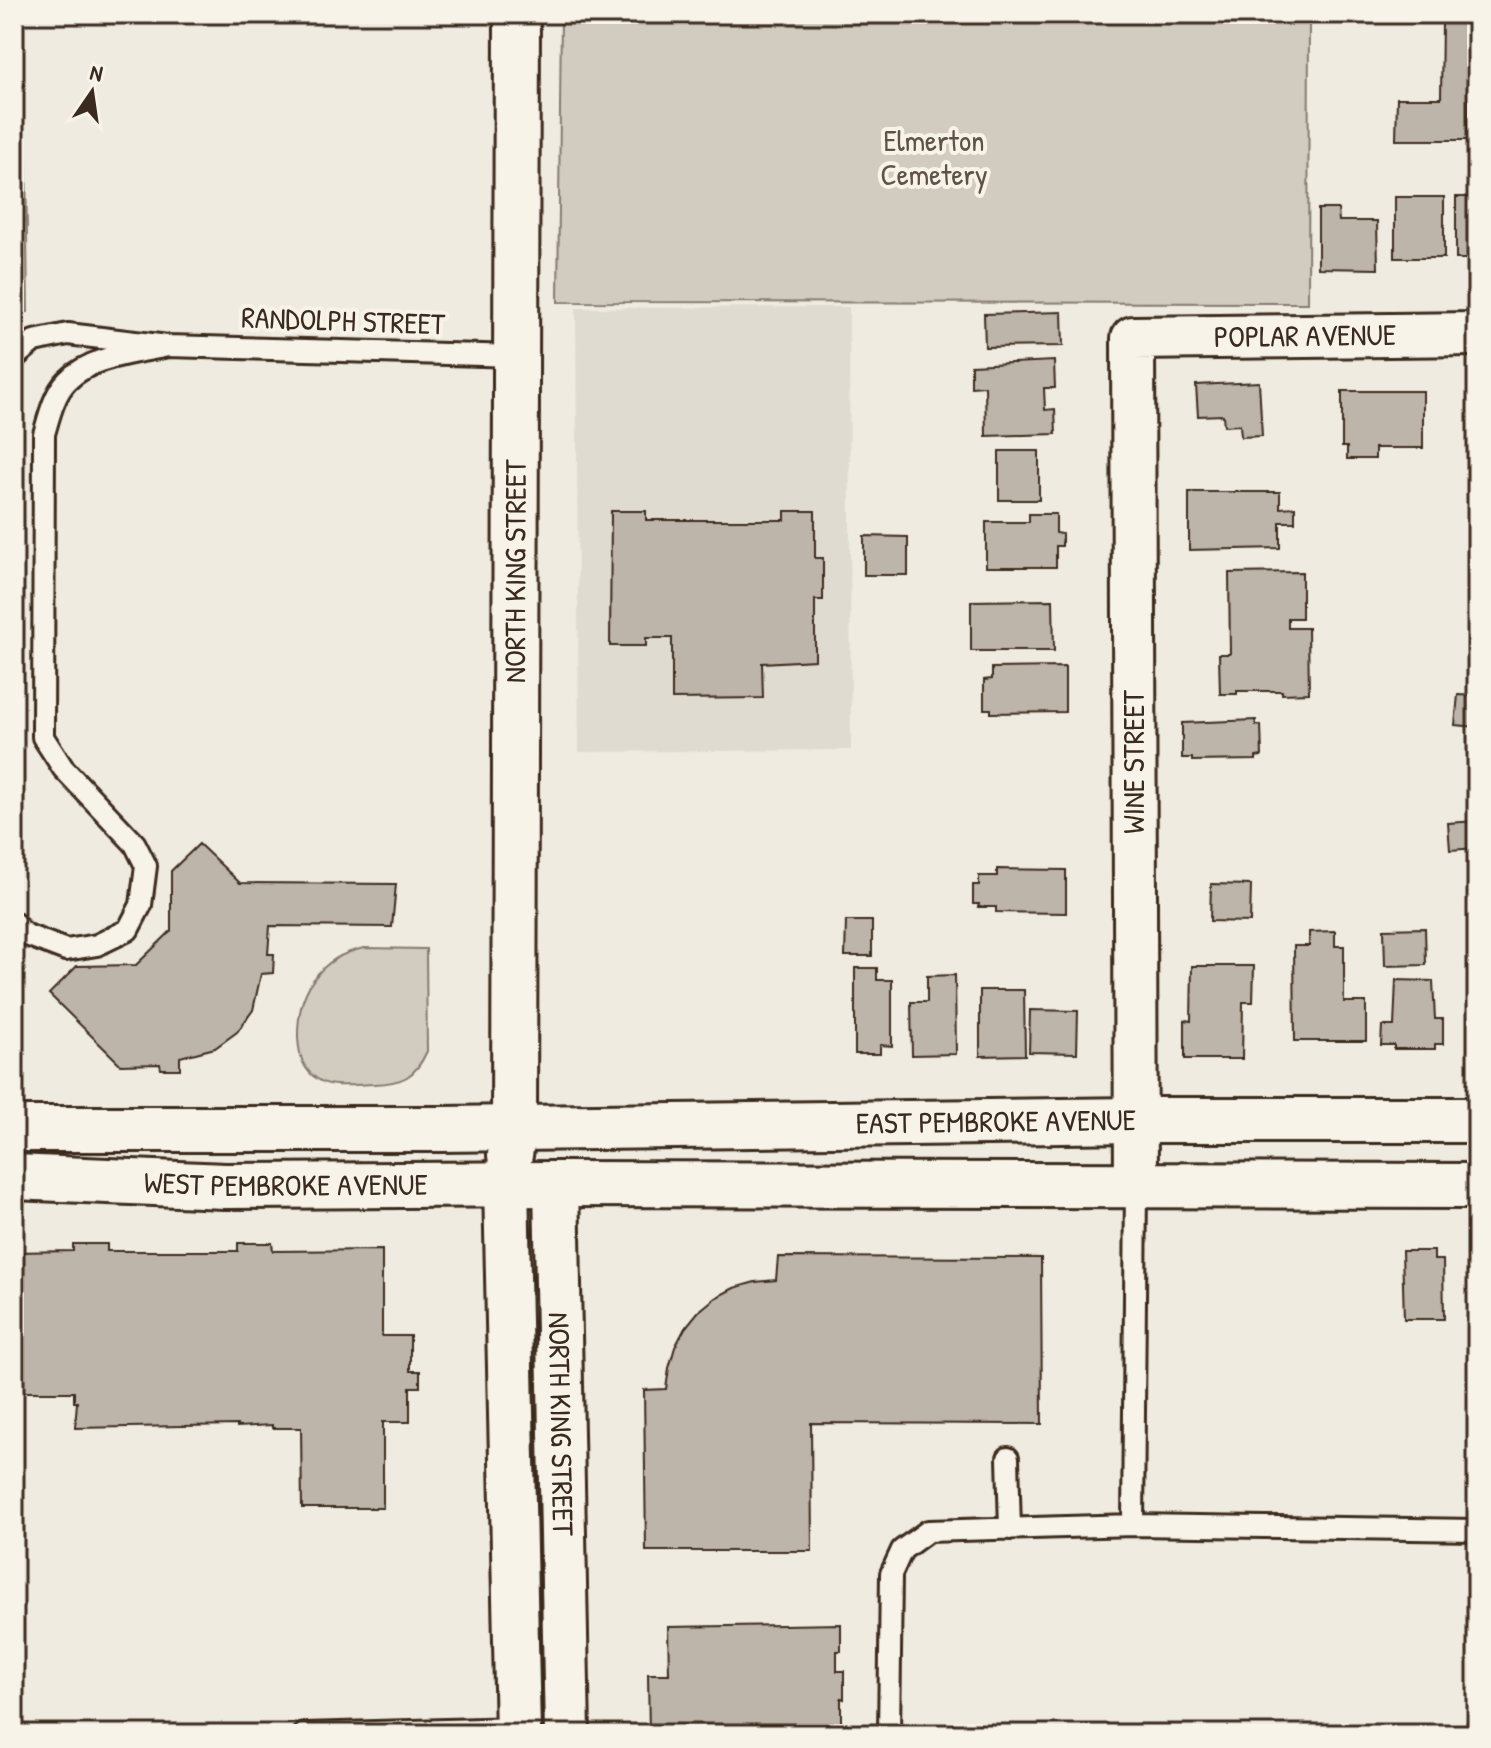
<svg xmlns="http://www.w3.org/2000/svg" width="1491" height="1748" font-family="'Patrick Hand',sans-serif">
	<rect width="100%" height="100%" fill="#efebe0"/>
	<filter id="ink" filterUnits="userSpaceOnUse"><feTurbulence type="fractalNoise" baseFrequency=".0125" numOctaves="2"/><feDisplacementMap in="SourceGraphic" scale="16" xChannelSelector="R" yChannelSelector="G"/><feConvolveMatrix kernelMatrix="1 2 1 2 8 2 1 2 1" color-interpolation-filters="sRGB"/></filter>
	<g filter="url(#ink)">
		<path fill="#e0dbd0" d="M849 307 851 750 579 752 576 308Z"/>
		<path fill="#d1cbc0" stroke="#867a6f" stroke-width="2" d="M561 14H1309L1308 303 558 302Z
			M14 158H26L28 312 14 313Z
			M364 948 426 949 427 1051C415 1078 402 1083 374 1084 357 1084 333 1089 319 1080 303 1071 299 1055 298 1038 297 992 319 957 364 948Z"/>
		<path fill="#bdb5aa" stroke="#3b2a1e" stroke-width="2" d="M1442 23H1470L1468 140H1396L1397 98H1441Z
			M1395 197H1444V258H1395Z
			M1456 197H1477V259H1456Z
			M1318 209H1338L1339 221H1377L1378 269 1318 268Z
			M1062 312 1063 346 985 347 984 314Z
			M1054 361 1055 388H1044L1045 410 1055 409 1056 434 986 436 985 386 971 387V365Z
			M1259 382 1262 436 1241 437 1240 425 1224 426 1223 415 1198 416 1196 385Z
			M1342 391H1423V448H1375V459H1347V447H1342Z
			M999 451H1039V500H999Z
			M1189 492H1280V508L1295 507V522H1280V548L1189 550Z
			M611 511H646V520H785V511H815V558H823V600H815V660L762 663 763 698 672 699V638H646V646H610Z
			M1029 514H1056V533L1062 534V546H1056V567H986V522H1029Z
			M864 536 908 537V575H864Z
			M1302 572V618H1288V628H1308L1309 693 1282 694V691H1237V694H1220L1219 654H1230L1229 573Z
			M1053 600 1054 651H971V601Z
			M1065 667V712L991 713V709H984V680L992 679V668Z
			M1458 695 1477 696V727L1455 725Z
			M1256 720V725H1261L1262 756 1256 757V760L1192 761V758H1182V723Z
			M1477 821V848L1450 850 1448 823Z
			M199 844 240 883 396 884 392 927 270 926 268 954H274L273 973 261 974 253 1010 237 1032 215 1048 180 1057V1069H161L160 1064 121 1065 49 994 77 966 136 965 171 931V871Z
			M997 869 1066 870V913L996 912V907H978L979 904H973V885H979V876H997Z
			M1211 884 1251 885 1250 922 1210 921Z
			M846 921H872V956H845Z
			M1425 928 1426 965 1385 966 1384 929Z
			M1335 931V946H1344V1002H1366V1041H1295L1294 946H1309V932Z
			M1192 966H1254L1253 1002H1243L1242 1059H1185V1020L1191 1021Z
			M855 968H877V980H892V1046L880 1045V1054H855Z
			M955 975 956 1054 912 1055 911 1002H927V976Z
			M1396 980 1433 981 1435 1019H1443V1044H1435V1049H1394V1045H1381L1382 1026H1394Z
			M980 990H1024L1025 1055 980 1056Z
			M1473 994H1477V1047H1473Z
			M1030 1010 1078 1011 1077 1053 1029 1052Z
			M238 1243H272L273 1251 382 1250V1336H410V1371H420V1387H410V1422H383V1508H302L301 1428H272V1425L237 1427V1425L75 1428 77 1402H74V1392H14V1252L73 1251V1244H107V1251H238Z
			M1402 1251H1434V1260H1443L1444 1319H1404Z
			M778 1257 1041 1258 1042 1424 811 1423 812 1551H646L644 1390 666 1389 669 1368 675 1347 685 1328 698 1312 715 1298 734 1288 755 1282 776 1280Z
			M841 1624V1651H837V1671H844V1699L841 1698V1734H649L648 1674H669L668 1627Z"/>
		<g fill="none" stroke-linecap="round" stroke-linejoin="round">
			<g stroke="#3b2a1e" stroke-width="26">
				<path id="service" d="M14 358 34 341 68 334 168 346 517 356
					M14 923 24 934 66 950 97 945 128 930 141 905 146 866 135 844 63 768 43 737 44 434C49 417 54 394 67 381 91 356 136 353 168 346
					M1008 1458 1010 1529
					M1133 1525 1136 1186
					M304 1734 518 1728
					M889 1734 891 1574 902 1550 928 1531 1133 1525 1477 1530"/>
			</g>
			<g stroke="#3b2a1e" stroke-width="48">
				<g id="minor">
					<path id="s1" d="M1136 1186 1133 338 1477 334"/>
				</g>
			</g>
			<g stroke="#3b2a1e" stroke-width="50">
				<g id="tertiary">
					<path d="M506 1184 518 1734"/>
					<path id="s2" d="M556 1184 567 1734"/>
				</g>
			</g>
			<g stroke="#3b2a1e" stroke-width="50">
				<g id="secondary">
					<path id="s3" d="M14 1129H441L1135 1120H1477"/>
					<path id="s4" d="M510 1155 514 1128 517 14"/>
					<path id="s5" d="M14 1177 225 1186 556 1184 1477 1186"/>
				</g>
			</g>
			<use href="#service" stroke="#f7f3e8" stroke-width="20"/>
			<use href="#minor" stroke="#f7f3e8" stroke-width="42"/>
			<use href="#tertiary" stroke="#f7f3e8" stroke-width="44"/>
			<use href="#secondary" stroke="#f7f3e8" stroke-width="44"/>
		</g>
	</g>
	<g text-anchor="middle" stroke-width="8" stroke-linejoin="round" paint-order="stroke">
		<g font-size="30" fill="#605246" stroke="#f7f3e8">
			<text x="934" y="151">Elmerton<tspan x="934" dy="34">Cemetery</tspan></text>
		</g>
		<g font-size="30" fill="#3b2a1e" stroke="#f7f3e8">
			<text transform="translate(343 321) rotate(2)" y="10">RANDOLPH STREET</text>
			<text dy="10" stroke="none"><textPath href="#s1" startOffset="1020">POPLAR AVENUE</textPath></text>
			<text dy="10" stroke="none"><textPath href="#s4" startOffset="584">NORTH KING STREET</textPath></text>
			<text transform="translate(1134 762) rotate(-90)" y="10">WINE STREET</text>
			<text dy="10" stroke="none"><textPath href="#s3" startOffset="982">EAST PEMBROKE AVENUE</textPath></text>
			<text dy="10" stroke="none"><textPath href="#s5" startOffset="272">WEST PEMBROKE AVENUE</textPath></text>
			<text dy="10" stroke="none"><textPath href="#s2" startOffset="240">NORTH KING STREET</textPath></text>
		</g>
	</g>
	<rect width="1491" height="1748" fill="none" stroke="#f7f3e8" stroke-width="48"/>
	<rect x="24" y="24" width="1443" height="1700" fill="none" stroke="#3b2a1e" stroke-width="3" filter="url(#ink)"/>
	<g transform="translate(92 92) rotate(13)" stroke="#f7f3e8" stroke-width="6" paint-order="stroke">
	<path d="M0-6L14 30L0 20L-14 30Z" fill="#3b2a1e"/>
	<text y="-12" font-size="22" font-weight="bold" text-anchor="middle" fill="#3b2a1e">N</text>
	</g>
</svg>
